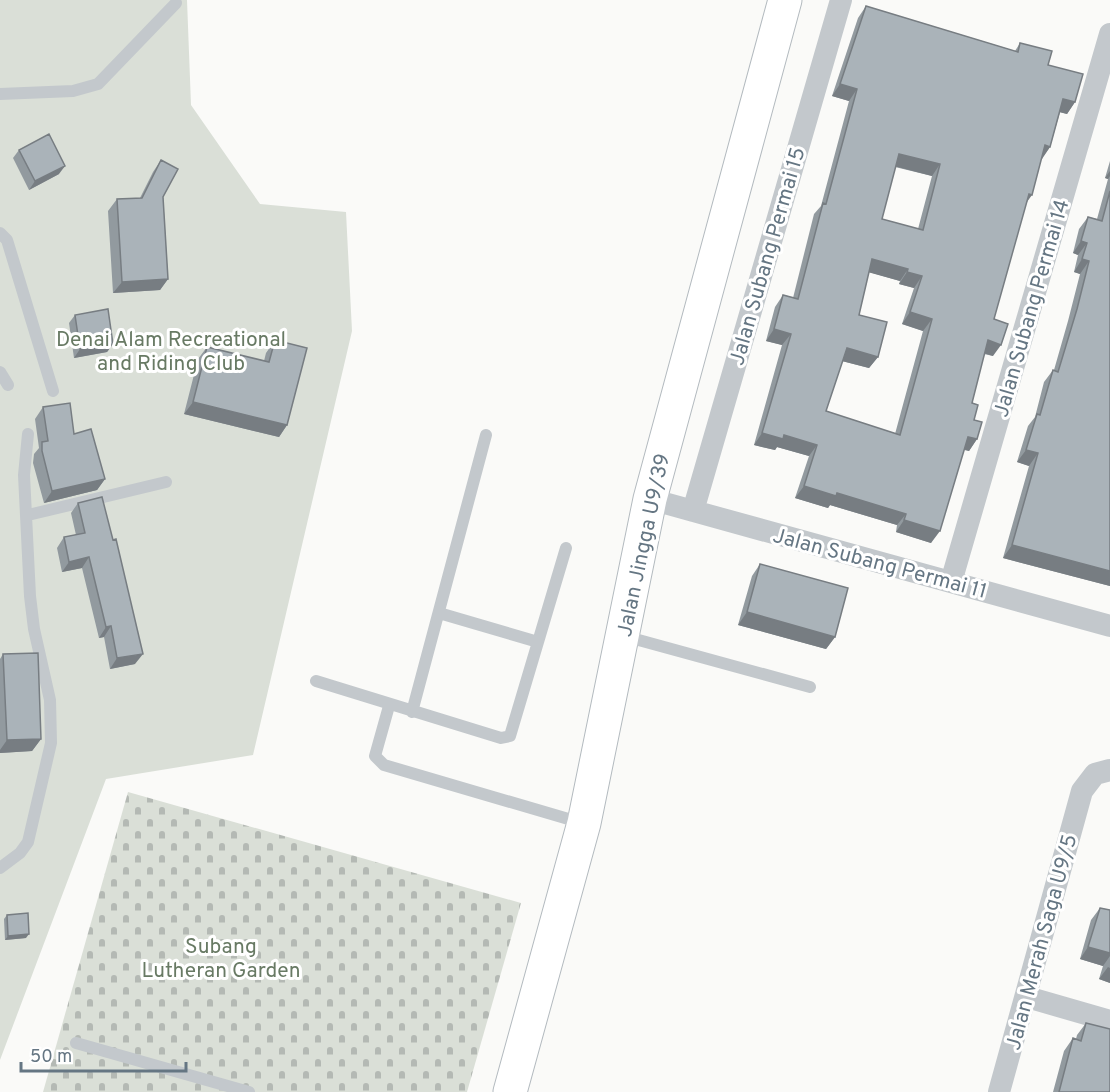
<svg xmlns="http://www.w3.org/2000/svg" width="1110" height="1092" font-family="Overpass,sans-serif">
	<defs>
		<pattern id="cemetery-stones" width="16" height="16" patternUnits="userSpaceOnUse" patternTransform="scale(1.5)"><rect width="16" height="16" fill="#dadfd7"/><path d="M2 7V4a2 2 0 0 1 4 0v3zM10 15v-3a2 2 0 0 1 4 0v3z" fill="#b4b9b4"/></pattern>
	</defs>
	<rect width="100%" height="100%" fill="#fafaf8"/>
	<path fill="#dadfd7" d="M0 0H187L191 105 260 204 346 212 352 331 253 755 106 779 0 1060Z"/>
	<path fill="url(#cemetery-stones)" d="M128 792 521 903 467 1092H43Z"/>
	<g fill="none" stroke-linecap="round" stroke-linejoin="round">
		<g stroke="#b3babf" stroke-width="35">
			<path id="secondary" d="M510 1092 584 823 650 499 785 0"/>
		</g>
		<path stroke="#c3c8cc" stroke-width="12" d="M0 94 73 91 98 84 176 3
			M0 233 7 240 53 391
			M0 372 8 385
			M28 515 166 482
			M439 613 538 642
			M624 636 810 687
			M316 681 501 738 510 736 566 548
			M389 706 375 756 384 765 582 823
			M412 712 486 435
			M0 868 20 853 28 842 51 743 50 700 34 629 30 596 24 475 28 434
			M76 1043 249 1092"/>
		<path stroke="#c3c8cc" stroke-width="22" d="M650 499 1110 626
			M693 511 841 0
			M951 582 1110 34
			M1027 997 1110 1021
			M999 1092 1082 791 1095 774 1110 770"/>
		<use href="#secondary" stroke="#fff" stroke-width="33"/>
	</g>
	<path fill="#929a9f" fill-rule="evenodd" d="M866 6 1015 51 1020 43 1048 65 1075 102 1067 114 1060 112 1050 147 1041 159 1026 203 994 319 993 356 984 354 972 403 977 439 969 451 964 450 931 543 896 532 897 525 830 505 828 508 795 498 809 456 777 447 775 450 754 445 782 345 766 341 775 307 783 295 793 298 814 214 821 206 849 101 832 96 858 18ZM895 167 932 176 918 229 882 219ZM869 272 900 281 899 284 914 288 902 324 923 331 895 434 826 411 842 361 869 368 878 357 859 315Z
		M19 150 59 174 29 190 13 158Z
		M161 160 168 279 160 290 113 293 108 211 117 199 140 198 153 172Z
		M1110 161V586L1003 558 1029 466 1017 462 1028 426 1035 417 1044 382 1053 370H1054L1068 321 1080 274 1074 272 1078 255 1073 253 1079 229 1088 217 1097 219 1108 179 1105 178Z
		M75 315 113 344 107 352 74 358 69 323Z
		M275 340 287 425 279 437 184 414 198 359 207 347 264 361 266 353Z
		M43 407 74 434 105 479 97 490 44 503 33 463 34 454 39 448 35 419Z
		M78 503 135 664 110 669 104 637 99 638 82 568 62 572 57 548 64 537 76 535 71 513Z
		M760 564 835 637 826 649 738 625 752 576Z
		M3 654 41 739 32 751 0 753V659Z
		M1100 908 1110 910V983L1099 979 1103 966 1080 959 1091 920Z
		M7 915 26 938 5 940 4 919Z
		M1086 1023 1110 1092H1053L1064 1051 1073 1038 1076 1039 1077 1035Z"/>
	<path fill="#777d82" d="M840 84 857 89 849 101 832 96Z
		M1063 99 1075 102 1067 114 1055 111Z
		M1045 145 1050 147 1042 159 1037 157Z
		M899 154 940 164 932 176 890 165Z
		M65 166 59 174 29 190 35 181Z
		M1110 171V176L1108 179 1105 178Z
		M1029 194 1032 195 1024 206Z
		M1081 241 1087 243 1078 255 1073 253Z
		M872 259 908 269 900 281 864 271Z
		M1082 259 1089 261 1080 274 1074 272Z
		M907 272 922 276 914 288 899 284Z
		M168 279 160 290 113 293 122 282Z
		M910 312 932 319 923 331 902 324Z
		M774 329 791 334 782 345 766 341Z
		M988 340 1001 345 993 356 980 352Z
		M113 344 107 352 74 358 80 349Z
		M847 348 878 357 869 368 838 360Z
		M193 402 287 425 279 437 184 414Z
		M762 433 784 435 817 445 809 456 777 447 775 450 754 445Z
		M968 437 977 439 969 451 960 448Z
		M1026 450 1038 453 1029 466 1017 462Z
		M105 479 97 490 44 503 52 491Z
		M804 486 837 493 906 514 897 525 830 505 828 508 795 498Z
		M904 520 940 531 931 543 896 532Z
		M1012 545 1110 571V586L1003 558Z
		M89 557 82 568 62 572 69 562Z
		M747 612 835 637 826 649 738 625Z
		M111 626 104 637 99 638 106 627Z
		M143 654 135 664 110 669 117 658Z
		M41 739 32 751 0 753V750L7 740Z
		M29 934 26 938 5 940 8 936Z
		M1088 947 1110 953V956L1103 966 1080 959Z
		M1108 967 1110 968V983L1099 979Z"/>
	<path fill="#aab3b9" stroke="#777d82" stroke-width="1.5" fill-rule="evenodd" d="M866 6 1018 52 1020 43 1052 51 1048 65 1083 74 1075 102 1063 99 1050 147 1045 145 1032 195 1029 194 994 319 1008 324 1001 345 988 340 972 403 978 405 974 420 982 422 977 439 968 437 940 531 904 520 906 514 837 493 836 496 804 486 817 445 784 435 783 439 762 433 791 334 774 329 783 295 798 299 823 203 826 204 857 89 840 84ZM899 154 940 164 923 230 882 219ZM872 259 908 269 907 272 922 276 910 312 932 319 900 435 826 411 847 348 878 357 887 322 859 315Z
		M49 134 65 166 35 181 19 150Z
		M161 160 178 169 163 197 168 279 122 282 117 199 142 198Z
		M1110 191V571L1012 545 1038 453 1026 450 1037 414 1040 415 1053 370 1058 372 1077 309 1089 261 1082 259 1087 243 1081 241 1088 217 1102 221Z
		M108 309 113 344 80 349 75 315Z
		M275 340 307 348 287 425 193 402 207 347 269 362Z
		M70 403 74 434 91 429 105 479 52 491 42 451V442L48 441 43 407Z
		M102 497 113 540 116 539 143 654 117 658 111 626 106 627 89 557 69 562 64 537 85 533 78 503Z
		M760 564 848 588 835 637 747 612Z
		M38 653 41 739 7 740 3 654Z
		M1100 908 1110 910V953L1088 947Z
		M28 913 29 934 8 936 7 915Z
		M1086 1023 1110 1029V1092H1059L1073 1038 1081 1041Z"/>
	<g text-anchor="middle" stroke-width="6" stroke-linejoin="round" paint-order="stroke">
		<g font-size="21" fill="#657683" stroke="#fff">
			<text transform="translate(767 256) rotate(-74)" y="7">Jalan Subang Permai 15</text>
			<text transform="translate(1031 308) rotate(-74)" y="7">Jalan Subang Permai 14</text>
			<text transform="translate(643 545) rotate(-78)" y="7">Jalan Jingga U9/39</text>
			<text transform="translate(880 563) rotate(15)" y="7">Jalan Subang Permai 11</text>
			<text transform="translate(1041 942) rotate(-75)" y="7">Jalan Merah Saga U9/5</text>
		</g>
		<g font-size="21" fill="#687a64" stroke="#fff">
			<text x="171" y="346">Denai Alam Recreational<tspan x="171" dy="24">and Riding Club</tspan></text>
			<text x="221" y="953">Subang<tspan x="221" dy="24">Lutheran Garden</tspan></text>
		</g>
	</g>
	<path d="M21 1062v9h165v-9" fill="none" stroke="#657683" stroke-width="3"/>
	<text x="30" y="1062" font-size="18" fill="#657683" stroke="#ffffff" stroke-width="4.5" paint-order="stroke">50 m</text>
</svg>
